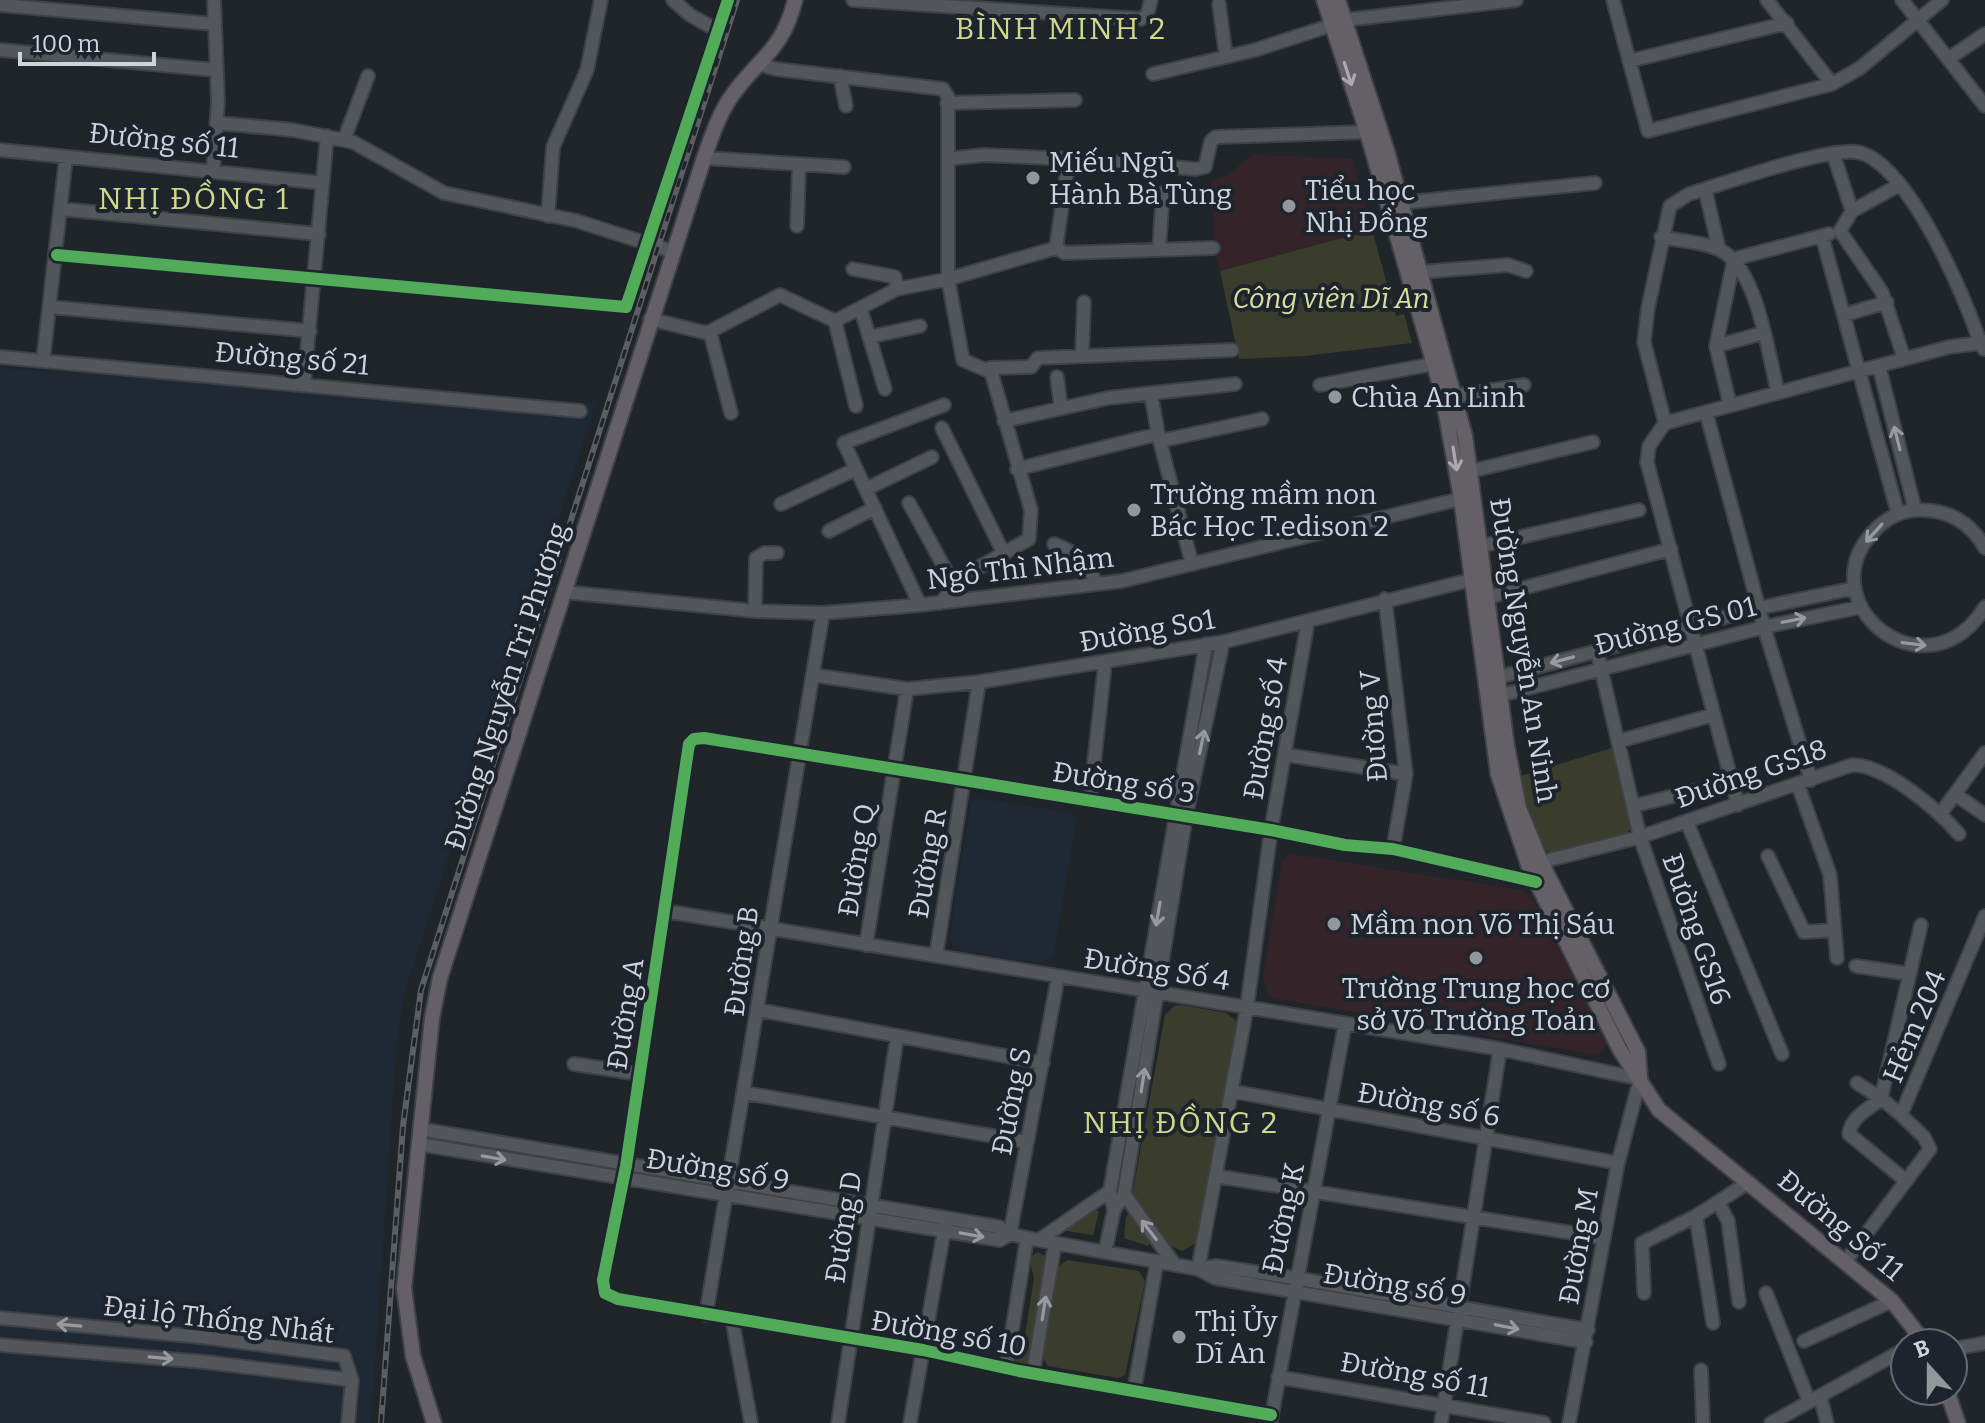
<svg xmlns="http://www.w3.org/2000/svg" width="1985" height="1423" font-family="Bitter,serif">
	<rect width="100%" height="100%" fill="#20252a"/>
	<path fill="#1f2835" d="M0 368 596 403 404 994 397 1039 371 1423H0Z
		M979 798 1072 813 1077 818 1053 957 1038 963 960 951 949 938 971 802Z"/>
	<path fill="#34242a" d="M1253 155 1352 158 1372 230 1220 271 1215 253 1211 182 1226 176Z
		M1292 854 1521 890 1532 898 1608 1043 1597 1055 1269 997 1263 977 1282 860Z"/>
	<path fill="#3b3d2c" d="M1372 230 1396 316 1404 314 1412 343 1305 356 1239 359 1220 271Z
		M1615 747 1634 823 1624 838 1559 854 1543 850 1517 777Z
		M1181 1005 1226 1013 1235 1020 1237 1027 1196 1243 1182 1251 1170 1245 1133 1198V1191L1165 1015 1174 1006Z
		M1094 1207 1099 1212 1093 1235 1066 1231V1227Z
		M1130 1213 1151 1239 1148 1246 1124 1238 1126 1217Z
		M1038 1252 1045 1256 1047 1262 1030 1360 1027 1365H1020L1012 1359 1024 1342 1034 1278 1029 1258Z
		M1067 1260 1139 1271 1145 1281 1125 1375 1118 1378 1048 1366 1043 1358 1058 1267Z"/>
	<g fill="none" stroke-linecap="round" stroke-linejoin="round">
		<g stroke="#3e4146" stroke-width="16">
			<path id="minor" d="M673 0 690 15 717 30
				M853 0 1141 19 1147 15 1151 0
				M1613 0 1648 131 1832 84 1860 68 1942 0
				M1767 0 1832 84
				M1902 0 1985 106
				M1219 4 1226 57
				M0 5 214 24
				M1345 20 1516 0
				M0 50 216 70
				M1948 59 1985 34
				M1629 61 1787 23
				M762 65 776 69 943 89 948 97V279L963 360 986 370
				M1153 74 1255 50 1332 25
				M840 76 846 106
				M947 103 1075 100
				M217 123 293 130 353 142 444 193 577 221 671 251
				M344 140 368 76
				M0 150 323 183
				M1833 153 1852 211 1840 231 1882 292 1904 358
				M704 158 844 167
				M948 159 983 155 1073 159
				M213 171 218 102 214 0
				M1705 189 1719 249
				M1400 203 1595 183
				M61 209 319 234
				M1852 211 1899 185
				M548 216 553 147 587 70 601 0
				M797 226 799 165
				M1822 236 1898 514
				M1661 237C1680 241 1706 242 1722 251 1758 271 1768 354 1778 393
				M1056 248 1065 253 1213 248
				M1159 250 1163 193
				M57 255 626 307 728 0
				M853 269 895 277 897 289
				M1420 272 1508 265 1526 271
				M50 307 310 331
				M861 310 885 389
				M1844 315 1887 302
				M650 319 707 333 780 295 835 321 897 289 948 279 1056 248 1068 164 1073 159 1196 169 1205 167 1211 141 1216 137 1367 132
				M835 321 856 406
				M710 332 731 413
				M869 337 920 326
				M1716 346 1734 259 1829 234
				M1082 356 1084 302
				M0 357 580 411
				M43 361 66 157
				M1879 366 1915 510
				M1057 377 1061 408
				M304 383 327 136
				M1320 385 1433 364
				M1151 394 1158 434 1192 564
				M1455 396 1524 385
				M1730 405 1716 346 1763 333
				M1706 412 1764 627 1811 780
				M1004 421 1108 398 1235 384
				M1665 423 1644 342 1648 308 1670 206 1689 194C1726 183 1824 148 1856 152 1906 158 1966 298 1980 343L1985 341
				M1665 423 1649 446 1647 462 1738 805
				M1665 423 1949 347 1980 343 1984 349
				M942 428 1003 552
				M1160 441 1262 419
				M1017 469 1158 434
				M1471 471 1593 442
				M866 489 932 457
				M909 503 954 585
				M781 504 856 469
				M829 531 875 508
				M1054 544C1075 552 1089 562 1096 584
				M1481 546 1639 510
				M1985 548C1971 523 1949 510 1920 510 1904 510 1888 517 1876 529 1804 600 1925 702 1985 607
				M564 592 755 611 823 613 920 605 1122 581 1468 497
				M1385 599 1406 774 1393 849
				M1478 600 1671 549
				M940 603 969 573 1029 539 1031 510 990 368 1031 367 1038 358 1232 350
				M920 605 844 443 944 405
				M755 611 756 558 765 553H777
				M1597 651 1640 837 1719 1064
				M813 675 907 689 979 682 1223 642 1478 578
				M1499 677 1759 608 1855 588
				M1502 695 1764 627 1861 607
				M1619 741 1713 715
				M1287 755 1406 774
				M1798 785 1830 875 1837 958
				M1955 794 1985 815
				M1090 800 1105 663
				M1633 806 1731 782
				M1941 813 1985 753
				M1687 822 1782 1054
				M1768 856 1804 932 1835 930
				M1541 862 1640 837 1852 765C1886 765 1937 809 1959 834
				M665 911 1500 1049 1640 1079 1618 1163 1569 1423
				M866 945 907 689
				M936 956 979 682
				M1856 966 1910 974
				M759 1010 1043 1063
				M574 1064 640 1074
				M1857 1083 1882 1099C1869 1108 1851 1117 1849 1134L1905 1180
				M1231 1091 1618 1163
				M745 1093 1027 1142
				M1901 1115 1882 1099V1094L1921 925
				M420 1129 999 1227 1010 1234 1027 1238 1198 1269 1216 1266 1295 1278 1588 1330
				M418 1144 1000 1240 1010 1234
				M1215 1176 1604 1238
				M1124 1194 1175 1265
				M1718 1202 1728 1221 1739 1302
				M1114 1210 1110 1191 1206 644
				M1010 1234 1058 977
				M1039 1240 1110 1191
				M1105 1252 1114 1210 1124 1194 1186 816 1223 642
				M1845 1262 1930 1149 1924 1137 1901 1115 1985 916
				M1198 1269 1247 1007 1271 830 1308 621
				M1198 1269 1215 1278 1586 1342
				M1644 1293 1642 1243 1696 1216
				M1766 1293 1809 1401
				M706 1315 823 613
				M0 1318 211 1338 344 1356 352 1380 348 1423
				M732 1319 751 1423
				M1713 1323 1696 1216 1749 1182
				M1804 1341 1892 1301
				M0 1345 205 1362 352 1380
				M1953 1349 1985 1343
				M1006 1368 1027 1238
				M1701 1370 1703 1423
				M1033 1373 1055 1243
				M1278 1377 1544 1423
				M1134 1391 1157 1261
				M1820 1396 1827 1423
				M1271 1415 1019 1371 923 1350 618 1299 605 1293 603 1280 626 1166 689 744 694 739 704 738 1271 830 1345 845 1393 849 1536 882
				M1271 1420 1345 1024
				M838 1423 897 1037
				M910 1423 945 1225
				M1441 1423 1500 1049
				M1771 1423 1905 1349"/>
		</g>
		<g stroke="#3e4146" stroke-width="18">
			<path id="major" d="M1324 0 1367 132 1442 392 1461 498 1498 774 1529 867 1620 1050 1659 1110 1892 1301 1925 1343
				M1338 0 1387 151 1465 436 1507 746 1519 808 1541 862 1638 1052 1640 1078
				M1947 1391 1958 1423
				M434 1423 413 1356 404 1288 432 1018 440 978 704 158C712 136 719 113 733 94 760 57 783 50 795 0"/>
		</g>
		<use href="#minor" stroke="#53565a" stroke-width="12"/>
		<use href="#major" stroke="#656065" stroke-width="14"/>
		<g stroke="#5c5e61" stroke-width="6">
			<path id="rail" d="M381 1423 403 1126 421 990 737 0"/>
		</g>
		<use href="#rail" stroke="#1d242d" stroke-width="3" stroke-dasharray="9" stroke-linecap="butt"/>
		<g stroke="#1d242d" stroke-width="17">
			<path id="cycleway" d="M57 255 626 307 728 0
				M1271 1415 1019 1371 923 1350 618 1299 605 1293 603 1280 626 1166 689 744 694 739 704 738 1271 830 1345 845 1393 849 1536 882"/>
		</g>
		<use href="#cycleway" stroke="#51ab58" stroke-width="12"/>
	</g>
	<defs><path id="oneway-shaft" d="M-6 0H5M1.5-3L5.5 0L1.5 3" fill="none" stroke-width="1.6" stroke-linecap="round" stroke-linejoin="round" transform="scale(2)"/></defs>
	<g stroke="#aaabb1">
		<use href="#oneway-shaft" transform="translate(1348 74) rotate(72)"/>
		<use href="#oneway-shaft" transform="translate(1455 459) rotate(81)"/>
	</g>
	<g stroke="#979ba0">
		<use href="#oneway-shaft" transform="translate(1897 438) rotate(-104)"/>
		<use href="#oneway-shaft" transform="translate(1874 533) rotate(132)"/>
		<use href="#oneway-shaft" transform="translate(1794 620) rotate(-11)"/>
		<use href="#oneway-shaft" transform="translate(1914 644) rotate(7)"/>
		<use href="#oneway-shaft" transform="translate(1562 660) rotate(165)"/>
		<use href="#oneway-shaft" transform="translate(1202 742) rotate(-78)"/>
		<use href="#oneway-shaft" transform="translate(1158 914) rotate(100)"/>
		<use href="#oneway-shaft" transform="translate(1143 1080) rotate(-81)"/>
		<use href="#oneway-shaft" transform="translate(494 1158) rotate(10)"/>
		<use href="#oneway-shaft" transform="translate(1149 1230) rotate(-127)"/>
		<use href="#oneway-shaft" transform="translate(972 1235) rotate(10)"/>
		<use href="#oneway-shaft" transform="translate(1044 1308) rotate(-81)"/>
		<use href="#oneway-shaft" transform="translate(69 1325) rotate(-175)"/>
		<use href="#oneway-shaft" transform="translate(1507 1327) rotate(11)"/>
		<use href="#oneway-shaft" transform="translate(161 1358) rotate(5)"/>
	</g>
	<g fill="#92979c" stroke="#1d242d" stroke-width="3">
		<circle cx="1033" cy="178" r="8"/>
		<circle cx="1289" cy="206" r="8"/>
		<circle cx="1335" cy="397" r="8"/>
		<circle cx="1134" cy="510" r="8"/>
		<circle cx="1334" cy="924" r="8"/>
		<circle cx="1476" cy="958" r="8"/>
		<circle cx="1179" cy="1337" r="8"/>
	</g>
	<g text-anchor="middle" stroke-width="8" stroke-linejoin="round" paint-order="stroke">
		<g font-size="28" fill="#cfd4da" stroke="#1d242d">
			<text transform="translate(164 140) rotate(6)" y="10">Đường số 11</text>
			<text transform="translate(292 358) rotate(5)" y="10">Đường số 21</text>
			<text transform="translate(1020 568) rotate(-7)" y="10">Ngô Thì Nhậm</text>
			<text transform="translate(1675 625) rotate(-14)" y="10">Đường GS 01</text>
			<text transform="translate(1147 630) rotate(-10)" y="10">Đường So1</text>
			<text transform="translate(1524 650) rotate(81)" y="10">Đường Nguyễn An Ninh</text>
			<text transform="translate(506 686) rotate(-72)" y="10">Đường Nguyễn Tri Phương</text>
			<text transform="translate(1373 726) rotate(-94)" y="10">Đường V</text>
			<text transform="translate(1265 728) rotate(-80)" y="10">Đường số 4</text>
			<text transform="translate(1751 773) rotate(-19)" y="10">Đường GS18</text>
			<text transform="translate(1124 782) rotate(9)" y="10">Đường số 3</text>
			<text transform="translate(856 860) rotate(-81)" y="10">Đường Q</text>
			<text transform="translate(927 863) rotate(-80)" y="10">Đường R</text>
			<text transform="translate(1697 929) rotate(71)" y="10">Đường GS16</text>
			<text transform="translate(741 961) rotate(-82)" y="10">Đường B</text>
			<text transform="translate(1157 969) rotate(9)" y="10">Đường Số 4</text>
			<text transform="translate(625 1014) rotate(-81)" y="10">Đường A</text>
			<text transform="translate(1914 1026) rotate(-67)" y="10">Hẻm 204</text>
			<text transform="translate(1011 1101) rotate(-79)" y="10">Đường S</text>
			<text transform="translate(1429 1104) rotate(10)" y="10">Đường số 6</text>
			<text transform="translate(718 1169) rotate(9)" y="10">Đường số 9</text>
			<text transform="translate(1283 1218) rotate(-78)" y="10">Đường K</text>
			<text transform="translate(1841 1225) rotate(40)" y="10">Đường Số 11</text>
			<text transform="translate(843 1227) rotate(-81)" y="10">Đường D</text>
			<text transform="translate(1578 1246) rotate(-80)" y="10">Đường M</text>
			<text transform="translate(1395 1284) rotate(9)" y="10">Đường số 9</text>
			<text transform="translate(219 1319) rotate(7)" y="10">Đại lộ Thống Nhất</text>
			<text transform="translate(949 1333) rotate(10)" y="10">Đường số 10</text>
			<text transform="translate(1415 1374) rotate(10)" y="10">Đường số 11</text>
		</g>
		<g font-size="28" fill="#cfd4da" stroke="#1d242d" text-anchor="start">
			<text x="1049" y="172">Miếu Ngũ<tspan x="1049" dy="32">Hành Bà Tùng</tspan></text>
			<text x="1305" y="200">Tiểu học<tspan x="1305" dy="32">Nhị Đồng</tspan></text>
			<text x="1351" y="407">Chùa An Linh</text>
			<text x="1150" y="504">Trường mầm non<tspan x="1150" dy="32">Bác Học T.edison 2</tspan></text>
			<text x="1350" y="934">Mầm non Võ Thị Sáu</text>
			<text x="1476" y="998" text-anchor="middle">Trường Trung học cơ<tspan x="1476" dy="32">sở Võ Trường Toản</tspan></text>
			<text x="1195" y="1331">Thị Ủy<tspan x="1195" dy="32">Dĩ An</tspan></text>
		</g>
		<g font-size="28" font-style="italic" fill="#dbe09f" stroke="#1d242d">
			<text x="1331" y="308">Công viên Dĩ An</text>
		</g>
		<g font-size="30" letter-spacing="2" fill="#d2d88a" stroke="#1d242d">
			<text x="1061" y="39">BÌNH MINH 2</text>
			<text x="194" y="209">NHỊ ĐỒNG 1</text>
			<text x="1181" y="1133">NHỊ ĐỒNG 2</text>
		</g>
	</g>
	<g transform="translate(1929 1367) rotate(339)"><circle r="38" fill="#1d242d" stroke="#646a72" stroke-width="2"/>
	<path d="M0-6L14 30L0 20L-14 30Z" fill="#92979c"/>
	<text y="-12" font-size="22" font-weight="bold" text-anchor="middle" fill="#cfd4da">B</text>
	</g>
	<path d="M20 52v12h134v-12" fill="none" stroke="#cfd4da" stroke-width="4"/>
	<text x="32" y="52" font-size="24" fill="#cfd4da" stroke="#1d242d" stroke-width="6" paint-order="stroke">100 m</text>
</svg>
